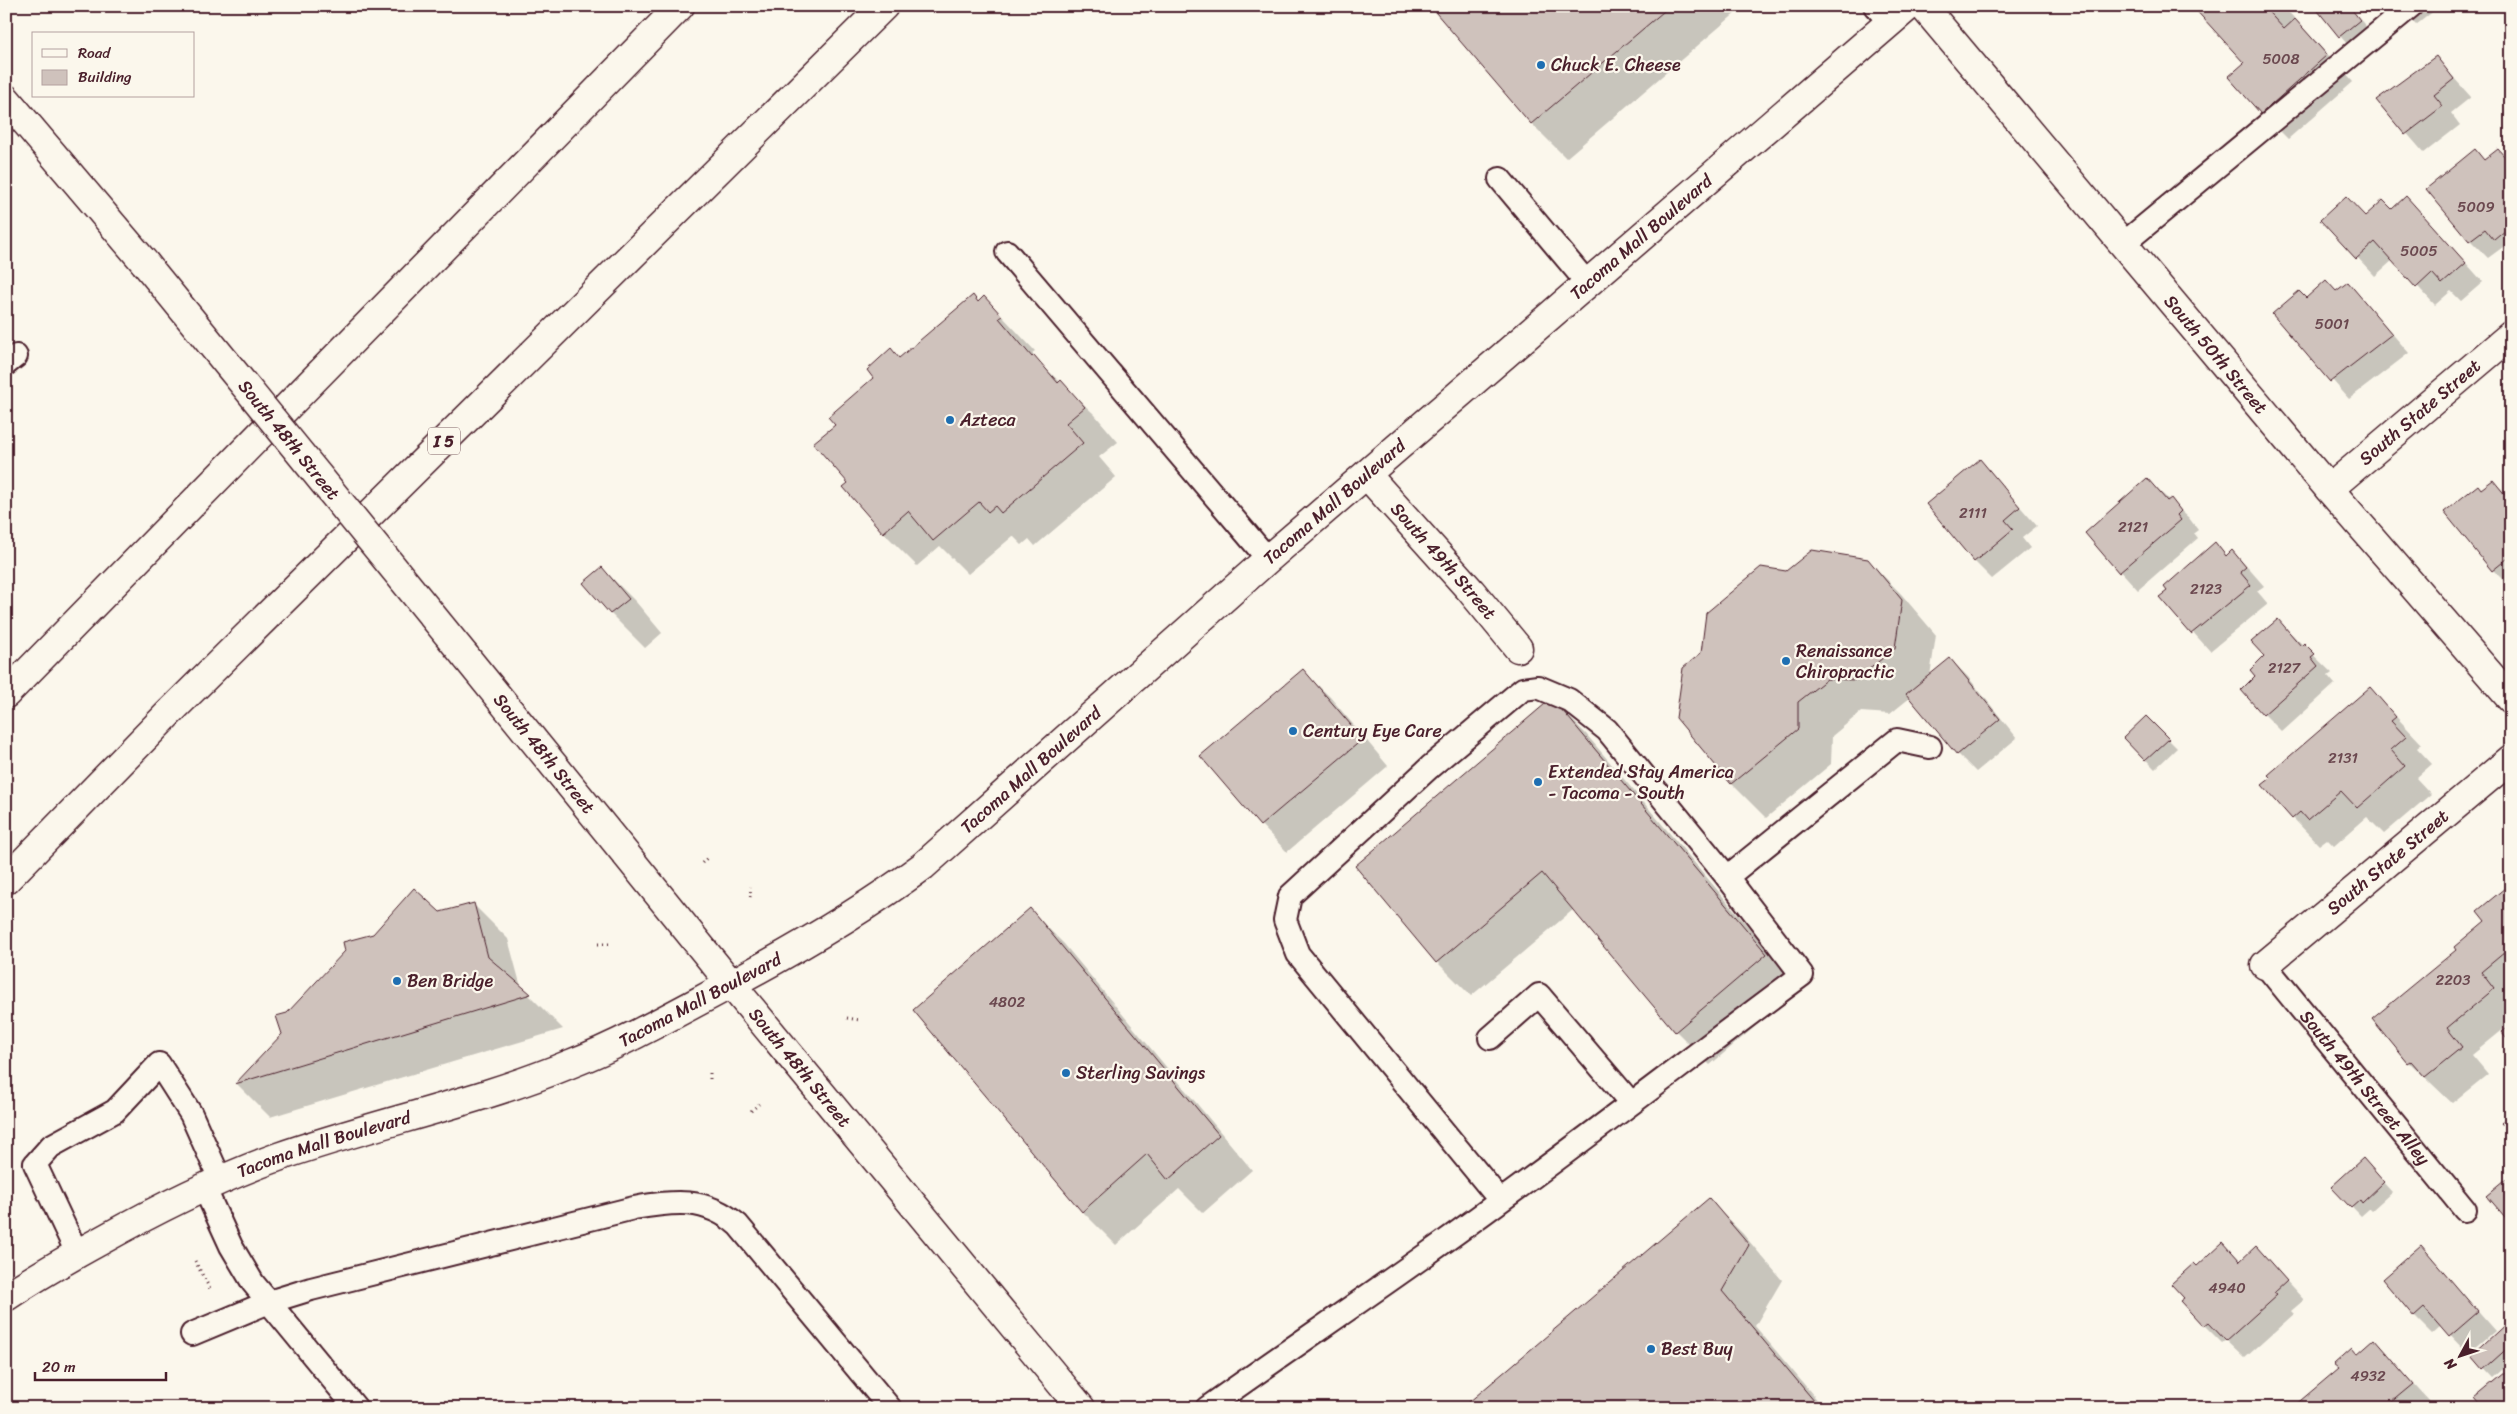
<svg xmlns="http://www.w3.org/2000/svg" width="2517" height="1414" font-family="Sriracha,sans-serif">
	<rect width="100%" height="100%" fill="#fbf7ec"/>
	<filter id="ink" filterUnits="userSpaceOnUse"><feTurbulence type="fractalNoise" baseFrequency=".02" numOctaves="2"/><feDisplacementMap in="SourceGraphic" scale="10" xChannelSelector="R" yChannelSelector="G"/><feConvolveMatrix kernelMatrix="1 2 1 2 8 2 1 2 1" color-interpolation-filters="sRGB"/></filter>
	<g filter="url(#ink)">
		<path fill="#0003" d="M1432 6H1744L1566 158 1532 124Z
			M2196 6H2283L2353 82 2288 139 2262 113 2245 63Z
			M2314 6H2349L2368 29 2348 45Z
			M2398 6H2440L2416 25Z
			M2436 58 2471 97 2451 113 2460 125 2424 153 2378 100Z
			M2498 150 2511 163V255L2503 247 2488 258 2470 240 2428 189 2485 161Z
			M2424 216 2483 282 2461 301 2451 291 2435 305 2393 260 2375 276 2322 220Z
			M2348 283 2409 353 2349 399 2274 314 2306 300 2336 293Z
			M984 297 1035 351 1032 353 1044 367 1095 415 1118 442 1099 457 1116 477 1035 546 1029 539 1022 545 1013 536 968 574 940 546 917 566 883 532 850 483 875 378 891 350 900 359Z
			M1980 461 2037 526 2022 538 2030 548 1992 579 1974 561Z
			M2147 480 2189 518 2198 530 2194 533 2198 538 2138 590 2087 534Z
			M2493 481 2511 499V588L2493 570 2481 490Z
			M2215 544 2227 556 2232 552 2250 570 2264 586 2257 591 2268 604 2210 651 2161 597Z
			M1868 560 1902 595 1936 635 1930 676 1950 659 1968 677 2017 738 1976 772 1958 754 1911 697 1890 714 1861 712 1832 736 1831 764 1766 818 1732 784 1677 718 1702 653 1786 572Z
			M602 568 636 602 662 633 645 648 611 614 585 583Z
			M2278 621 2332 673 2328 676 2335 684 2282 732 2264 714 2257 676Z
			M1303 671 1330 697 1388 766 1287 852 1261 825 1202 756Z
			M2370 689 2422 744 2417 748 2432 764 2416 778 2431 794 2384 834 2367 817 2334 846 2327 839 2319 845 2293 818Z
			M1552 700 1586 734 1800 988 1710 1065 1676 1031 1574 909 1471 996 1437 962Z
			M2146 717 2177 748 2155 769 2125 738Z
			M2511 884V996L2506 999 2511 1005V1023L2472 1055 2488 1074 2452 1103 2409 1062 2458 950 2487 921Z
			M474 905 508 939 521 987 563 1029 270 1117 237 1084 283 1034 288 1014 440 913Z
			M1030 910 1064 944 1252 1170 1203 1213 1179 1189 1116 1245 1082 1211Z
			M2371 1169 2392 1192 2372 1210 2370 1208 2361 1216 2333 1187Z
			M1709 1200 1743 1234 1782 1280 1755 1326 1824 1408H1464Z
			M2223 1244 2241 1261 2256 1248 2304 1300 2291 1311 2294 1314 2245 1358 2226 1340 2222 1343 2204 1325 2185 1298 2197 1268Z
			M2421 1247 2495 1331 2468 1354 2441 1326 2432 1334 2414 1316Z
			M2511 1321V1362L2493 1378 2472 1356Z
			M2374 1341 2430 1402 2423 1408H2296Z"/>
		<path fill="#cfc2bc" stroke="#4a1f2b" d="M1430 6H1670L1531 124Z
			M2263 6 2284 29 2295 19 2327 55 2261 114 2228 77 2244 63 2193 7Z
			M2314 6H2349L2360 20 2339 37Z
			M2436 56 2454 79 2434 95 2443 106 2405 135 2376 100Z
			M2475 149 2484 160 2498 149 2511 164V226L2494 240 2485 229 2469 241 2426 189Z
			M2346 196 2365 216 2383 200 2392 209 2406 196 2466 263 2442 284 2432 273 2416 288 2375 242 2356 259 2320 220Z
			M2326 280 2336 291 2348 282 2392 334 2330 382 2272 314 2299 291 2306 298Z
			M973 295 978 302 984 296 1002 316 999 318 1032 357 1034 355 1058 383 1061 380 1085 407 1066 423 1083 443 1001 513 995 506 988 512 979 502 933 541 908 511 883 533 843 487 848 483 813 443 835 425 828 417 873 378 867 370 891 348 899 358Z
			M1980 459 2020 507 2005 520 2013 529 1974 562 1926 504Z
			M2147 478 2167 501 2171 498 2181 511 2177 515 2181 520 2119 573 2085 533Z
			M2493 480 2511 502V561L2508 558 2492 571 2444 512 2478 485 2481 489Z
			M2215 542 2226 556 2232 550 2246 567 2240 572 2251 585 2191 634 2159 597 2167 591 2164 587Z
			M1812 550 1868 559 1902 600 1895 648 1856 680 1827 679 1798 702V729L1731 784 1676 718 1683 668 1701 653 1706 613 1761 567 1786 571Z
			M602 567 629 599 610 614 583 583Z
			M2278 619 2301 646 2304 643 2315 654 2311 657 2318 666 2263 715 2241 690 2255 676 2250 670 2264 656 2251 642Z
			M1950 658 2000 719 1957 755 1906 694Z
			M1303 669 1363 739 1260 826 1200 756Z
			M2370 687 2396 717 2391 721 2406 737 2391 750 2405 766 2357 808 2341 791 2307 820 2300 812 2292 819 2262 785 2271 778 2268 775Z
			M1552 698 1767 954 1675 1032 1542 873 1436 963 1355 866Z
			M2146 716 2169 739 2145 761 2123 738Z
			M2511 883V947L2481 972 2494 989 2447 1028 2462 1047 2425 1077 2411 1061 2408 1063 2372 1019 2456 950 2454 947 2485 921 2477 911Z
			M414 888 440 912 474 903 488 957 531 994 235 1084 282 1034 276 1016 287 1013 345 951 343 942 373 934Z
			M1030 908 1219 1135 1168 1180 1147 1154 1082 1212 913 1010Z
			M2511 1025V1043L2502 1032Z
			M2511 1115V1134L2501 1123Z
			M2363 1158 2384 1182 2362 1203 2360 1200 2351 1208 2331 1187Z
			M2511 1176V1224L2487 1196Z
			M1709 1198 1749 1245 1722 1291 1820 1408H1462Z
			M2223 1242 2240 1261 2256 1246 2287 1281 2274 1293 2277 1295 2226 1341 2208 1322 2203 1326 2180 1301 2184 1298 2171 1284 2194 1263 2197 1266Z
			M2421 1245 2478 1312 2449 1337 2424 1308 2414 1317 2382 1279Z
			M2511 1319V1345L2483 1370 2471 1356Z
			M2374 1339 2413 1384 2384 1408H2295L2294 1406 2339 1368 2334 1364 2352 1348 2357 1354Z
			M2511 1367V1408H2484L2475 1397Z"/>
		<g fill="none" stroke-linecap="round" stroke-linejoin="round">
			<g stroke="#4a1f2b" stroke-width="26">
				<g id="service">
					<path d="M1875 6 1890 22"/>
					<path d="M1500 179 1588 284"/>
					<path d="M2123 244 2411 6"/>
					<path d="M1007 252 1268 559"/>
					<path d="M6 364 16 356"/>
					<path d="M1727 877 1897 740 1930 747"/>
					<path id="s1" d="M2265 965 2465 1210"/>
					<path d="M1490 1038 1539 995 1631 1103"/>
					<path d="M204 1187 231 1246 253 1283 356 1408"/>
					<path d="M77 1253 35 1164 51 1146 115 1111 159 1064 191 1114 220 1179"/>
					<path d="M192 1334 269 1302 311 1289 634 1208C675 1201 705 1197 738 1225L890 1408"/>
					<path d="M1207 1408C1280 1356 1354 1306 1427 1254 1554 1164 1677 1068 1802 975L1727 877 1607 730 1569 700 1538 687 1523 689 1430 767 1290 896 1285 920 1298 954 1500 1200"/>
				</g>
			</g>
			<g stroke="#4a1f2b" stroke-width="31">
				<g id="minor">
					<path id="s2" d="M1923 6 2329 489 2511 699"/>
					<path id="s3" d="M1367 475 1471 591 1518 648"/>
					<path id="s4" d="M2329 489 2511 335"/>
					<path id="s5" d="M2265 965 2511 759"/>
				</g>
			</g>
			<g stroke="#4a1f2b" stroke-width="31">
				<g id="tertiary">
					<path id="s6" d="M6 1297C37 1276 69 1258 102 1240 159 1208 217 1179 278 1157 375 1123 476 1103 570 1064 626 1042 678 1012 731 984"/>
				</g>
			</g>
			<g stroke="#4a1f2b" stroke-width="31">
				<g id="secondary">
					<path d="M6 99 145 263"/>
					<path id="s7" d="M466 657 731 984 1081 1408"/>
					<path id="s8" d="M731 984C797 949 862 911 923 866L1268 559 1909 6"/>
				</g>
			</g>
			<g stroke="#4a1f2b" stroke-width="31">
				<path id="motorway" d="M6 694 680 6
					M6 880 168 714 884 6"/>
			</g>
			<path stroke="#4a1f2b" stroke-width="3" stroke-dasharray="1 4" stroke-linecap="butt" d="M702 863 709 856
				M750 897 751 887
				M598 944H610
				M847 1018 860 1020
				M710 1079V1071
				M751 1111 759 1104
				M195 1261 210 1289"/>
			<use href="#service" stroke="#fbf7ec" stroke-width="22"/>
			<use href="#minor" stroke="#fbf7ec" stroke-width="28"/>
			<use href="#tertiary" stroke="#fbf7ec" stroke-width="28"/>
			<use href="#secondary" stroke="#fbf7ec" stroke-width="28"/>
			<use href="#motorway" stroke="#fbf7ec" stroke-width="28"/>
			<g stroke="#4a1f2b" stroke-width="31" stroke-linecap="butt">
				<g id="secondary-bridge">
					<path id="s9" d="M145 263 466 657"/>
				</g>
			</g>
			<use href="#secondary-bridge" stroke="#fbf7ec" stroke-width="28"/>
		</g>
	</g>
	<g fill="#1f6fb2" stroke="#fbf7ec" stroke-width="2">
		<circle cx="1541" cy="65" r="5"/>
		<circle cx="950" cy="420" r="5"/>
		<circle cx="1786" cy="661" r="5"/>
		<circle cx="1293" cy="731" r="5"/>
		<circle cx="1538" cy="782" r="5"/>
		<circle cx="397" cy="981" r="5"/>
		<circle cx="1066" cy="1073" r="5"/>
		<circle cx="1651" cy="1349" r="5"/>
	</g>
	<g text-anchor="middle" stroke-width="4.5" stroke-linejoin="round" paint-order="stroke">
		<g font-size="15" fill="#6b484f">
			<text x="2281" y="64">5008</text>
			<text x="2476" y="212">5009</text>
			<text x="2419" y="256">5005</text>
			<text x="2332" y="329">5001</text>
			<text x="1973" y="518">2111</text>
			<text x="2133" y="532">2121</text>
			<text x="2206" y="594">2123</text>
			<text x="2284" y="673">2127</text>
			<text x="2343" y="763">2131</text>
			<text x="2453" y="985">2203</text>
			<text x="1007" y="1007">4802</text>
			<text x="2227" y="1293">4940</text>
			<text x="2368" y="1381">4932</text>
		</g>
		<rect fill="#fbf7ec" stroke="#7f6065" stroke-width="1" x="428" y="427.5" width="32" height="27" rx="4"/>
		<g font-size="16" font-weight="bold" fill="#4a1f2b">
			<text x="444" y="447">I 5</text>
		</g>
		<g font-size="18" fill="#4a1f2b" stroke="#fbf7ec" text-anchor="start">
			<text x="1551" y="71">Chuck E. Cheese</text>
			<text x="960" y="426">Azteca</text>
			<text x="1796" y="657">Renaissance<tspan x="1796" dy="21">Chiropractic</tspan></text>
			<text x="1303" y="737">Century Eye Care</text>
			<text x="1548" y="778">Extended Stay America<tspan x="1548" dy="21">- Tacoma - South</tspan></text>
			<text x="407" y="987">Ben Bridge</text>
			<text x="1076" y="1079">Sterling Savings</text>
			<text x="1661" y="1355">Best Buy</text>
		</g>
		<g font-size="18" fill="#4a1f2b" stroke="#fbf7ec">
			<text dy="6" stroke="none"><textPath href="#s8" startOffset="1180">Tacoma Mall Boulevard</textPath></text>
			<text dy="6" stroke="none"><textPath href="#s2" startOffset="455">South 50th Street</textPath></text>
			<text dy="6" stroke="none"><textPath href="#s4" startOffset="119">South State Street</textPath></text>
			<text dy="6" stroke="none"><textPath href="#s9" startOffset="228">South 48th Street</textPath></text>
			<text dy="6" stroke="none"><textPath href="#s8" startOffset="775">Tacoma Mall Boulevard</textPath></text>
			<text dy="6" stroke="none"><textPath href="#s3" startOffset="115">South 49th Street</textPath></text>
			<text dy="6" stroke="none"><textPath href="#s7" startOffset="124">South 48th Street</textPath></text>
			<text dy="6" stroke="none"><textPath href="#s8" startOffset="370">Tacoma Mall Boulevard</textPath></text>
			<text dy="6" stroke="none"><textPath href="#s5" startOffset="160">South State Street</textPath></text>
			<text transform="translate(700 1000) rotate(-28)" y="6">Tacoma Mall Boulevard</text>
			<text dy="6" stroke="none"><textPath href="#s7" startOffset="529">South 48th Street</textPath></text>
			<text dy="6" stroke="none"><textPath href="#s1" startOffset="158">South 49th Street Alley</textPath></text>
			<text dy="6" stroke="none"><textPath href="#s6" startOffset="354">Tacoma Mall Boulevard</textPath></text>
		</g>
	</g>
	<rect width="2517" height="1414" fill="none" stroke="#fbf7ec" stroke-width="25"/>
	<rect x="12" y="12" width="2492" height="1389" fill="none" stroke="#4a1f2b" stroke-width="2" filter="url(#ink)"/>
	<rect x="32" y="32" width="162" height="65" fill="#fbf7ec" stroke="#b4a19f"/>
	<rect x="42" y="49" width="25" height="8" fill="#fbf7ec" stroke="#b4a19f"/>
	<text x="78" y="58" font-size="15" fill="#4a1f2b">Road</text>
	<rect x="42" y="70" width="25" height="15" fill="#cfc2bc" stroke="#b4a19f"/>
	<text x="78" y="82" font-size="15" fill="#4a1f2b">Building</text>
	<g transform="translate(2460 1356) rotate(230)" stroke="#fbf7ec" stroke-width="4" paint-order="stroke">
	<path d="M0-4L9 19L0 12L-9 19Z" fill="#4a1f2b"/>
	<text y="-8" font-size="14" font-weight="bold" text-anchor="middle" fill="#4a1f2b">N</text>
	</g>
	<path d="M35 1372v8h131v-8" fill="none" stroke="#4a1f2b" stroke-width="2.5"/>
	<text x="42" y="1372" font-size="15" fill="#4a1f2b" stroke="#fbf7ec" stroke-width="4" paint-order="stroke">20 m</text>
</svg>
